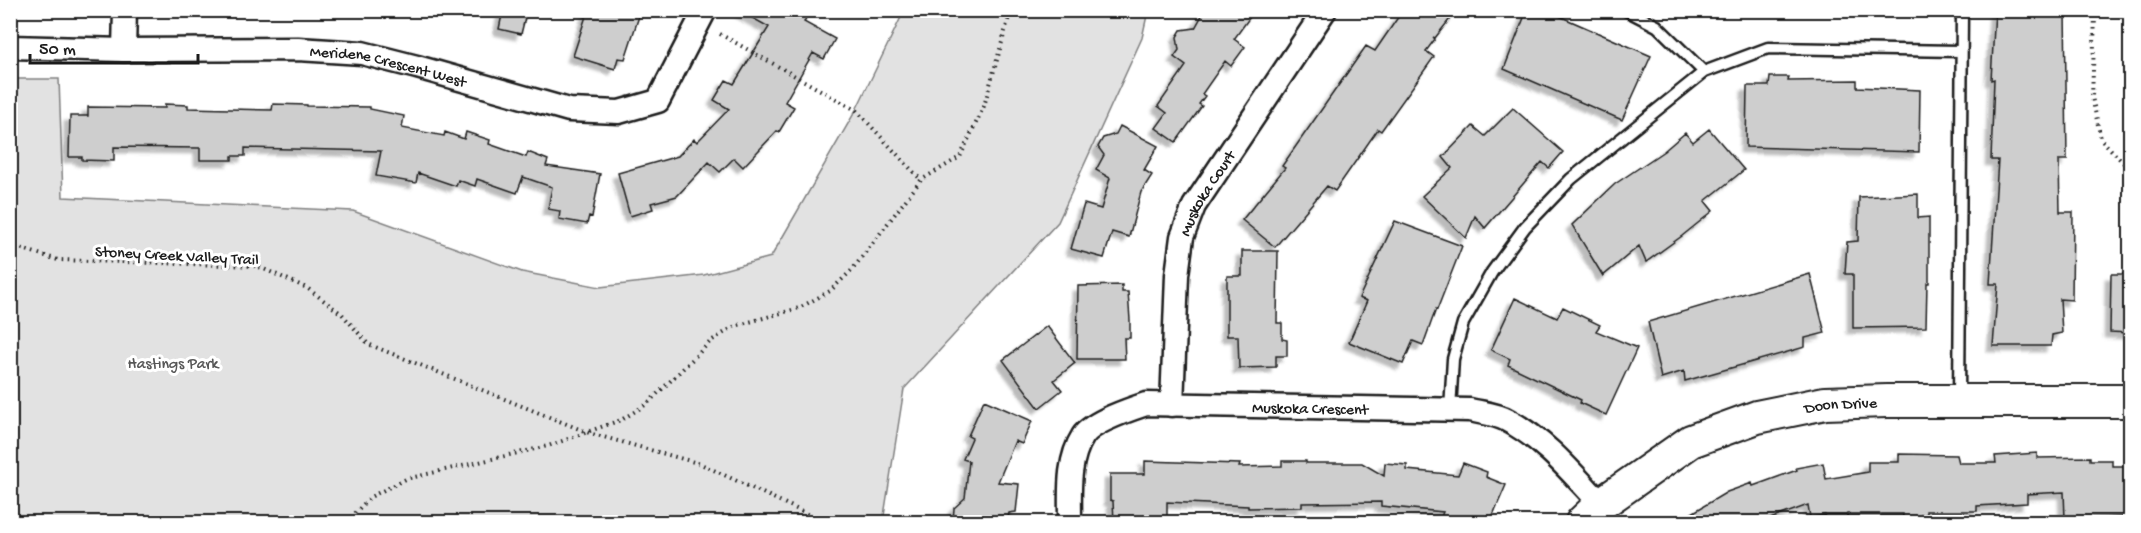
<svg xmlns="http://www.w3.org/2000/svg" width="2141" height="533" font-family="'Gochi Hand',sans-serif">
	<defs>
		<filter id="shadow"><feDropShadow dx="-5.5" dy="5.5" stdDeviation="1.5" flood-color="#0004"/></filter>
	</defs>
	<rect width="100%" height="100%" fill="#fff"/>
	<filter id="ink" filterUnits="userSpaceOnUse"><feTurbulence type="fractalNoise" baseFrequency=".0167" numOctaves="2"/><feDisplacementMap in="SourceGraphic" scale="12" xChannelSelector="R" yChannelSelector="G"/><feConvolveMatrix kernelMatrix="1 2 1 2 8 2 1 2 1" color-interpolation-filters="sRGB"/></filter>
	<g filter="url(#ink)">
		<path fill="#e2e2e2" stroke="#7f7f7f" stroke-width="1.5" d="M904 11H1148L1142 38 1058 222 904 389 883 522H11V79H59L63 197 353 211 522 272 600 287 704 275 771 257 856 110Z"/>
		<path fill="#cecece" stroke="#1c1c1c" stroke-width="1.5" filter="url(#shadow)" d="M503 10H527L521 34 499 29Z
			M588 10H641L625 59 618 58 615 69 573 56Z
			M738 10H810L804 22 835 39 824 59 813 53 785 102 794 107 779 132 777 131 743 167 734 158 720 172 709 162 677 196 651 203 653 209 630 216 618 173 678 156 694 139 697 142 729 109 714 100 726 80 734 84 769 27Z
			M1205 10H1255L1234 39 1245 47 1231 66 1225 61 1202 94 1205 96 1199 104 1202 106 1176 142 1156 128 1167 113 1158 106 1186 66 1174 57 1179 50 1177 37 1181 30 1195 28Z
			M1403 10H1457L1435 38 1433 37 1435 39 1426 51 1434 57 1381 131 1378 129 1335 191 1327 186 1275 247 1242 220 1285 168 1282 166 1366 46 1375 51Z
			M1527 10H1559L1557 15 1651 56 1622 120 1504 69Z
			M1995 10H2065L2067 160H2059L2060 212H2073L2072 300 2060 299 2062 333 2052 335 2051 346H1993L1998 284H1990L1998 160H1991L1994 79 1991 80Z
			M1770 77H1789L1788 81 1857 80V87L1920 90 1919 152 1746 147 1747 86H1769Z
			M165 104 188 105V108L272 110 273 104 307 105V106L370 107V109L404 116 402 128 444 136 445 132 464 139 466 132 490 140 489 144 526 157 528 152 548 160 546 166 600 174 592 217 589 216 587 224 559 219 560 211 548 209 552 187 523 177 517 193 477 179 475 186 458 180 456 186 418 173 416 183 376 176 381 151 245 148V156H232V160H200V148L114 147V161L82 160V157H69L70 116H88V107L165 108Z
			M1513 108 1563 152 1549 168 1542 162 1485 228 1475 216 1466 238 1422 196 1452 168 1443 157 1473 126 1485 136Z
			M1120 126 1158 146 1144 170 1152 175 1141 192 1129 237 1112 232 1104 258 1071 249 1084 204 1101 209 1110 178 1096 170 1104 155 1098 147 1103 138 1116 134Z
			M1709 129 1744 170 1705 201 1713 211 1682 236 1646 262 1639 246 1603 276 1572 225 1615 184 1664 151 1685 133 1693 142Z
			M1918 194V218L1929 217V283H1927L1926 327 1853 328V274H1845L1847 242 1858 241 1859 197Z
			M1395 221 1462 246 1437 310 1436 309 1423 345 1413 341 1403 364 1349 342 1367 301 1359 298Z
			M1242 251H1278L1277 323H1282V339L1287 340V356H1276V367L1239 368 1238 336H1227V276H1242Z
			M1810 274 1825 333 1805 338V347L1685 381 1684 371 1661 378 1648 322Z
			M2111 274H2130V333L2110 332Z
			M1122 285V292H1128L1130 320V338H1124L1125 359H1077L1078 286Z
			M1515 298 1557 318 1563 307 1600 325 1596 331 1637 348 1606 415 1580 403 1581 400 1508 365 1510 359 1491 350Z
			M1047 326 1075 363 1054 380 1062 390 1039 408 1003 360Z
			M984 400 1032 421 1022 444 1015 441 998 482 1019 484 1016 512 1009 513 1007 522H953L954 508 965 498 969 461 963 459 972 438 968 436Z
			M2037 453V458L2090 457V460H2112V466H2130V517L2065 519 2064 492 2027 494V503L1977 506V511H1926V515H1921V522H1902L1903 514H1847V519L1827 522 1825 515 1810 517 1808 505 1762 522H1677L1727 492 1752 483 1753 486 1797 470 1796 468 1823 463 1826 479 1868 472V462H1899V454L1957 455 1959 463H1996L1995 456Z
			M1145 461 1240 464 1239 467 1282 466V461H1306V463H1362L1384 476 1385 463 1407 465V470L1458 475 1463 463 1487 472 1486 477 1506 485 1490 522H1439L1443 512 1381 506V502L1302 503V507L1248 508V506L1167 502V522H1114L1113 501 1110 500V474H1145Z"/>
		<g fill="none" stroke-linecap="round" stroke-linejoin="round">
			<g stroke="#1c1c1c" stroke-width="15">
				<path id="lane" d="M1626 10 1657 26 1704 72
					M1959 399 1962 10
					M1450 410 1453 359 1463 323 1492 272 1525 227 1571 179 1704 72 1768 48 1960 51"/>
			</g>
			<g stroke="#1c1c1c" stroke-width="27">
				<g id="street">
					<path id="s1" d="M10 47 124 50 298 49 362 53 417 67 569 110 619 112 658 101 705 10"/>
					<path d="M124 50 125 10"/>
					<path id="s2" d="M1172 405 1177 275 1182 237 1194 206 1325 10"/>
					<path id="s3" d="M1070 522C1070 493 1067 461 1083 436 1092 422 1131 409 1146 404L1470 410C1482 413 1496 414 1507 420 1545 440 1572 473 1601 504"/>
				</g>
			</g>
			<g stroke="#1c1c1c" stroke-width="36">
				<g id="secondary">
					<path id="s4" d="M1582 522 1601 504 1691 441 1757 417 1825 403 1887 401H2130"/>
				</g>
			</g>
			<path stroke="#1c1c1c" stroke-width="4" stroke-dasharray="1.5 4.5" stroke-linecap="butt" d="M2095 16 2092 97 2101 139 2130 170
				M720 34 856 110 921 180
				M10 245 58 260 257 266 307 288 342 314 368 344 589 433 701 464 824 522
				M347 522 370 497 406 479 548 446 621 420 647 404 711 341 735 326 799 308 830 291 852 270 921 180 960 157 984 106 1011 10"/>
			<use href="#lane" stroke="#fff" stroke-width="10"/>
			<use href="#street" stroke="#fff" stroke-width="22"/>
			<use href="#secondary" stroke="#fff" stroke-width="32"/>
		</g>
	</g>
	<g text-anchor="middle" stroke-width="6" stroke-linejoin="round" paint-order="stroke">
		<g font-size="16" fill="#1c1c1c" stroke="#fff">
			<text dy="6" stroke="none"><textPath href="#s1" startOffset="380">Meridene Crescent West</textPath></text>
			<text dy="6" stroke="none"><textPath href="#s2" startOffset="219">Muskoka Court</textPath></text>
			<text transform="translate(177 254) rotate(3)" y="6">Stoney Creek Valley Trail</text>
			<text dy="6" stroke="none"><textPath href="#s4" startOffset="291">Doon Drive</textPath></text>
			<text dy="6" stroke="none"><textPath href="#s3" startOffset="324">Muskoka Crescent</textPath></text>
		</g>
		<g font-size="16" fill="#575757" stroke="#fff">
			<text x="173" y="368">Hastings Park</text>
		</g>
	</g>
	<rect width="2141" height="533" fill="none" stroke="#fff" stroke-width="36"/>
	<rect x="18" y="18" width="2105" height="497" fill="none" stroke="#1c1c1c" stroke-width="2" filter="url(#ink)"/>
	<path d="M30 54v9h168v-9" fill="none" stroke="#1c1c1c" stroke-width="3"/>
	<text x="39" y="54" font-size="18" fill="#1c1c1c" stroke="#ffffff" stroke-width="4.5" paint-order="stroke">50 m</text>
</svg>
